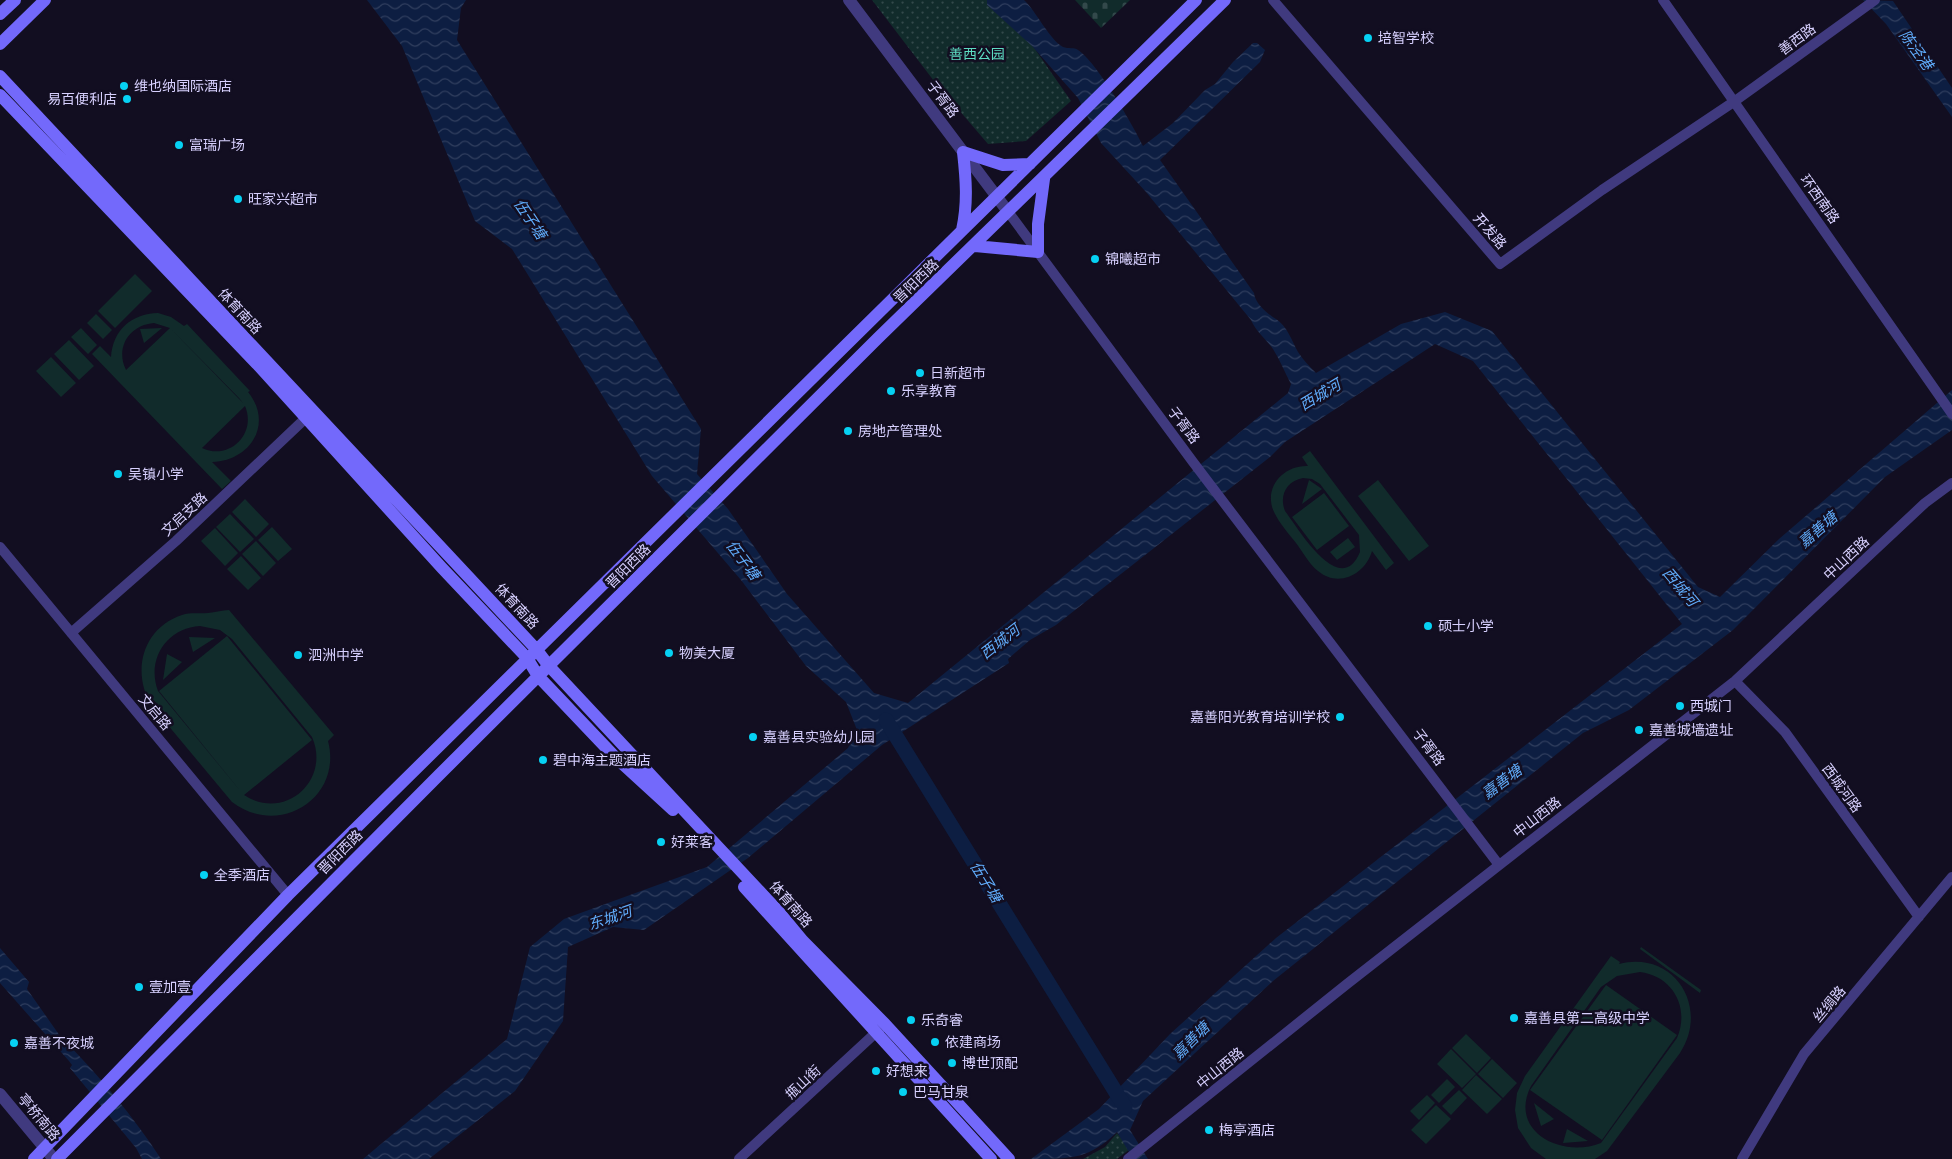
<svg xmlns="http://www.w3.org/2000/svg" width="1952" height="1159" font-family="Jost,'Noto Sans SC',sans-serif">
	<defs>
		<pattern id="cemetery-stones" width="16" height="16" patternUnits="userSpaceOnUse" patternTransform="scale(1.25)"><rect width="16" height="16" fill="#112b2b"/><path d="M2 7V4a2 2 0 0 1 4 0v3zM10 15v-3a2 2 0 0 1 4 0v3z" fill="#33494b"/></pattern>
		<pattern id="park-dots" width="8" height="8" patternUnits="userSpaceOnUse" patternTransform="scale(1.25)"><rect width="8" height="8" fill="#112b2b"/><path d="M2 2h.1M6 6h.1" fill="none" stroke="#33494b" stroke-width="1.8" stroke-linecap="round"/></pattern>
		<pattern id="water-waves" width="16" height="10" patternUnits="userSpaceOnUse" patternTransform="scale(1.25)"><rect width="16" height="10" fill="#0d1e42"/><path d="M0 5q4-4 8 0t8 0" fill="none" stroke="#303e5e"/></pattern>
	</defs>
	<rect width="100%" height="100%" fill="#120e21"/>
	<path fill="url(#cemetery-stones)" d="M1075 0H1130L1101 28Z"/>
	<path fill="url(#park-dots)" d="M872 0H1001L1071 101 1026 141 988 144 934 81Z
		M1117 1133 1130 1149 1117 1159H1083L1105 1147Z"/>
	<path fill="#112b2b" fill-rule="evenodd" d="M135 274 152 291 115 328 98 311Z
		M158 313 171 317 184 326 187 324 250 391 248 392C274 424 250 461 212 462L231 481 222 489 92 354 100 346 111 357C113 330 131 314 158 313ZM154 323 170 328 126 370C115 348 129 325 154 323ZM171 329 239 398 243 403ZM245 406C257 434 229 461 202 448Z
		M96 314 112 330 103 339 87 323Z
		M81 328 97 345 88 354 71 337Z
		M162 328 144 343 140 329Z
		M69 340 94 366 79 380 54 354Z
		M51 357 76 383 61 397 36 371Z
		M1310 451 1394 563 1386 570 1372 551C1365 575 1338 588 1318 571 1309 564 1303 552 1296 543 1289 534 1279 523 1274 512 1263 488 1283 465 1308 466L1302 457ZM1303 478 1312 479 1320 484 1359 535 1360 552C1340 600 1298 528 1285 511 1279 496 1286 481 1303 478Z
		M1309 480 1322 489 1302 504Z
		M1378 480 1429 546 1409 561 1358 496Z
		M1324 493 1349 526 1317 550 1292 517Z
		M245 499 269 524 256 537 232 512Z
		M230 514 254 539 240 552 216 527Z
		M272 527 292 549 278 561 258 540Z
		M215 528 238 553 225 566 201 541Z
		M1348 538 1355 547 1337 560 1330 552Z
		M256 541 276 563 263 576 242 554Z
		M241 556 261 578 248 590 227 569Z
		M229 610 334 735 328 741C343 798 279 838 232 802L152 706C131 673 142 628 182 615 191 612 199 614 208 613 212 613 223 610 229 610ZM200 626 220 630 232 639 312 737C331 780 285 822 244 795L312 740 227 636 159 691 242 793 158 691C146 659 167 628 200 626Z
		M189 637 215 638 193 652Z
		M167 654 182 662 163 680Z
		M1641 947 1701 990 1700 993 1640 949Z
		M1611 956 1620 962 1619 964C1674 950 1710 1007 1680 1053L1607 1151 1595 1159H1546L1531 1148 1518 1128 1515 1110 1517 1093 1525 1076ZM1640 972C1673 976 1690 1008 1677 1038L1601 1143C1561 1159 1508 1131 1531 1086L1601 987 1617 976Z
		M1606 985 1677 1035 1602 1140 1530 1090Z
		M1466 1034 1491 1058 1477 1073 1452 1048Z
		M1451 1049 1476 1074 1462 1088 1437 1064Z
		M1492 1059 1517 1083 1503 1098 1478 1074Z
		M1476 1075 1502 1099 1487 1114 1462 1090Z
		M1447 1079 1455 1087 1439 1103 1431 1095Z
		M1459 1090 1467 1098 1451 1115 1442 1106Z
		M1427 1095 1435 1103 1419 1120 1410 1111Z
		M1534 1103 1554 1119 1541 1126Z
		M1436 1105 1451 1119 1426 1144 1411 1130Z
		M1567 1129 1588 1141 1563 1143Z"/>
	<path fill="url(#water-waves)" d="M367 0H466L461 8 457 40 701 429 697 474 728 509 787 594 874 693 908 703 1288 393 1291 384C1285 373 1280 360 1273 349 1266 339 1256 332 1251 320L1146 192 1101 143 1078 98 1032 46 987 5V0H1024C1036 11 1049 39 1063 47 1068 49 1074 47 1078 50 1096 61 1133 125 1143 146L1173 123 1205 90 1215 84 1233 62 1253 43H1257L1265 50 1260 62 1160 160 1254 293C1255 304 1268 314 1276 319 1287 326 1292 341 1298 352 1303 360 1310 367 1316 373L1401 324 1445 312 1492 331 1698 587 1720 597 1779 539 1952 390V430L1885 477 1733 630 1629 710 1583 733 1273 981 1143 1101 1130 1130 1148 1159H1133L1117 1132C1089 1159 1071 1159 1031 1159L1099 1109 1170 1034 1276 938 1682 624 1473 361 1435 344 1285 442 1270 457 1056 625 1030 640 1008 659 1009 663 882 745 748 858 644 930 613 927 568 947 563 1021 515 1091 429 1159H363L507 1039 530 947 564 919 707 867 848 748 857 730 846 702 806 666 741 580 652 476 512 249 475 221 402 46Z
		M1863 0 1893 1 1952 88V117L1886 24Z
		M0 948 29 982 27 989 60 1036 61 1043 65 1041C101 1078 133 1116 161 1159H142L136 1148 70 1068 72 1065 69 1061 0 983Z"/>
	<g fill="none" stroke-linecap="round" stroke-linejoin="round">
		<path stroke="#0d1e42" stroke-width="15" d="M886 720 1125 1107"/>
		<path stroke="#403a7f" stroke-width="10" d="M1273 0 1500 264 1602 190 1735 101 1875 0
			M1663 0 1952 414
			M1009 213 1193 462 1499 865
			M0 547 288 895
			M71 633 176 541 310 414
			M1735 681 1785 732 1919 917
			M739 1159 882 1027
			M1128 1159 1347 984 1735 681 1925 503 1952 483
			M1742 1159 1804 1054 1952 877"/>
		<path stroke="#403a7f" stroke-width="12" d="M849 0 1009 213
			M0 1094 54 1159"/>
		<path stroke="#7369fb" stroke-width="12" d="M0 14 15 0
			M0 44 45 0
			M0 76 536 649 549 666 779 912 803 941 885 1024 1009 1159
			M0 95 257 364 442 568 527 658 538 676 615 757 673 810
			M962 230C968 203 966 179 963 152L1003 165 1030 164
			M975 246 1038 252V224L1044 179
			M744 887 991 1159
			M34 1159 288 895 1196 0
			M57 1159 439 775 878 338 1225 0"/>
	</g>
	<g fill="#06d1f3" stroke="#120e21" stroke-width="2">
		<circle cx="1368" cy="38" r="5"/>
		<circle cx="124" cy="86" r="5"/>
		<circle cx="127" cy="99" r="5"/>
		<circle cx="179" cy="145" r="5"/>
		<circle cx="238" cy="199" r="5"/>
		<circle cx="1095" cy="259" r="5"/>
		<circle cx="920" cy="373" r="5"/>
		<circle cx="891" cy="391" r="5"/>
		<circle cx="848" cy="431" r="5"/>
		<circle cx="118" cy="474" r="5"/>
		<circle cx="1428" cy="626" r="5"/>
		<circle cx="669" cy="653" r="5"/>
		<circle cx="298" cy="655" r="5"/>
		<circle cx="1680" cy="706" r="5"/>
		<circle cx="1340" cy="717" r="5"/>
		<circle cx="1639" cy="730" r="5"/>
		<circle cx="753" cy="737" r="5"/>
		<circle cx="543" cy="760" r="5"/>
		<circle cx="661" cy="842" r="5"/>
		<circle cx="204" cy="875" r="5"/>
		<circle cx="139" cy="987" r="5"/>
		<circle cx="1514" cy="1018" r="5"/>
		<circle cx="911" cy="1020" r="5"/>
		<circle cx="935" cy="1042" r="5"/>
		<circle cx="14" cy="1043" r="5"/>
		<circle cx="952" cy="1063" r="5"/>
		<circle cx="876" cy="1071" r="5"/>
		<circle cx="903" cy="1092" r="5"/>
		<circle cx="1209" cy="1130" r="5"/>
	</g>
	<g text-anchor="middle" stroke-width="5" stroke-linejoin="round" paint-order="stroke">
		<g font-size="14" fill="#d7d0fe" stroke="#120e21" text-anchor="start">
			<text x="1378" y="43">培智学校</text>
			<text x="134" y="91">维也纳国际酒店</text>
			<text x="117" y="104" text-anchor="end">易百便利店</text>
			<text x="189" y="150">富瑞广场</text>
			<text x="248" y="204">旺家兴超市</text>
			<text x="1105" y="264">锦曦超市</text>
			<text x="930" y="378">日新超市</text>
			<text x="901" y="396">乐享教育</text>
			<text x="858" y="436">房地产管理处</text>
			<text x="128" y="479">吴镇小学</text>
			<text x="1438" y="631">硕士小学</text>
			<text x="679" y="658">物美大厦</text>
			<text x="308" y="660">泗洲中学</text>
			<text x="1690" y="711">西城门</text>
			<text x="1330" y="722" text-anchor="end">嘉善阳光教育培训学校</text>
			<text x="1649" y="735">嘉善城墙遗址</text>
			<text x="763" y="742">嘉善县实验幼儿园</text>
			<text x="553" y="765">碧中海主题酒店</text>
			<text x="671" y="847">好莱客</text>
			<text x="214" y="880">全季酒店</text>
			<text x="149" y="992">壹加壹</text>
			<text x="1524" y="1023">嘉善县第二高级中学</text>
			<text x="921" y="1025">乐奇睿</text>
			<text x="945" y="1047">依建商场</text>
			<text x="24" y="1048">嘉善不夜城</text>
			<text x="962" y="1068">博世顶配</text>
			<text x="886" y="1076">好想来</text>
			<text x="913" y="1097">巴马甘泉</text>
			<text x="1219" y="1135">梅亭酒店</text>
		</g>
		<g font-size="14" fill="#d7d0fe" stroke="#120e21">
			<text transform="translate(1797 39) rotate(-36)" y="5">善西路</text>
			<text transform="translate(943 99) rotate(53)" y="5">子胥路</text>
			<text transform="translate(1820 199) rotate(55)" y="5">环西南路</text>
			<text transform="translate(1490 231) rotate(49)" y="5">开发路</text>
			<text transform="translate(916 281) rotate(-44)" y="5">晋阳西路</text>
			<text transform="translate(240 311) rotate(47)" y="5">体育南路</text>
			<text transform="translate(1184 425) rotate(53)" y="5">子胥路</text>
			<text transform="translate(184 514) rotate(-43)" y="5">文启支路</text>
			<text transform="translate(1846 558) rotate(-43)" y="5">中山西路</text>
			<text transform="translate(628 566) rotate(-45)" y="5">晋阳西路</text>
			<text transform="translate(517 606) rotate(47)" y="5">体育南路</text>
			<text transform="translate(155 712) rotate(50)" y="5">文启路</text>
			<text transform="translate(1429 747) rotate(53)" y="5">子胥路</text>
			<text transform="translate(1842 788) rotate(54)" y="5">西城河路</text>
			<text transform="translate(1537 817) rotate(-38)" y="5">中山西路</text>
			<text transform="translate(340 852) rotate(-45)" y="5">晋阳西路</text>
			<text transform="translate(791 904) rotate(49)" y="5">体育南路</text>
			<text transform="translate(1829 1004) rotate(-50)" y="5">丝绸路</text>
			<text transform="translate(1220 1068) rotate(-39)" y="5">中山西路</text>
			<text transform="translate(803 1082) rotate(-43)" y="5">甁山街</text>
			<text transform="translate(39 1117) rotate(50)" y="5">亭桥南路</text>
		</g>
		<g font-size="14" fill="#5ddcc2" stroke="#120e21">
			<text x="977" y="59">善西公园</text>
		</g>
		<g font-size="15" font-style="italic" fill="#60acfb" stroke="#120e21">
			<text transform="translate(1916 50) rotate(54)" y="5">陈泾港</text>
			<text transform="translate(530 219) rotate(56)" y="5">伍子塘</text>
			<text transform="translate(1320 395) rotate(-31)" y="5">西城河</text>
			<text transform="translate(1818 530) rotate(-41)" y="5">嘉善塘</text>
			<text transform="translate(743 560) rotate(53)" y="5">伍子塘</text>
			<text transform="translate(1680 587) rotate(50)" y="5">西城河</text>
			<text transform="translate(1000 642) rotate(-38)" y="5">西城河</text>
			<text transform="translate(1502 782) rotate(-37)" y="5">嘉善塘</text>
			<text transform="translate(986 882) rotate(58)" y="5">伍子塘</text>
			<text transform="translate(610 918) rotate(-19)" y="5">东城河</text>
			<text transform="translate(1191 1041) rotate(-45)" y="5">嘉善塘</text>
		</g>
	</g>
</svg>
